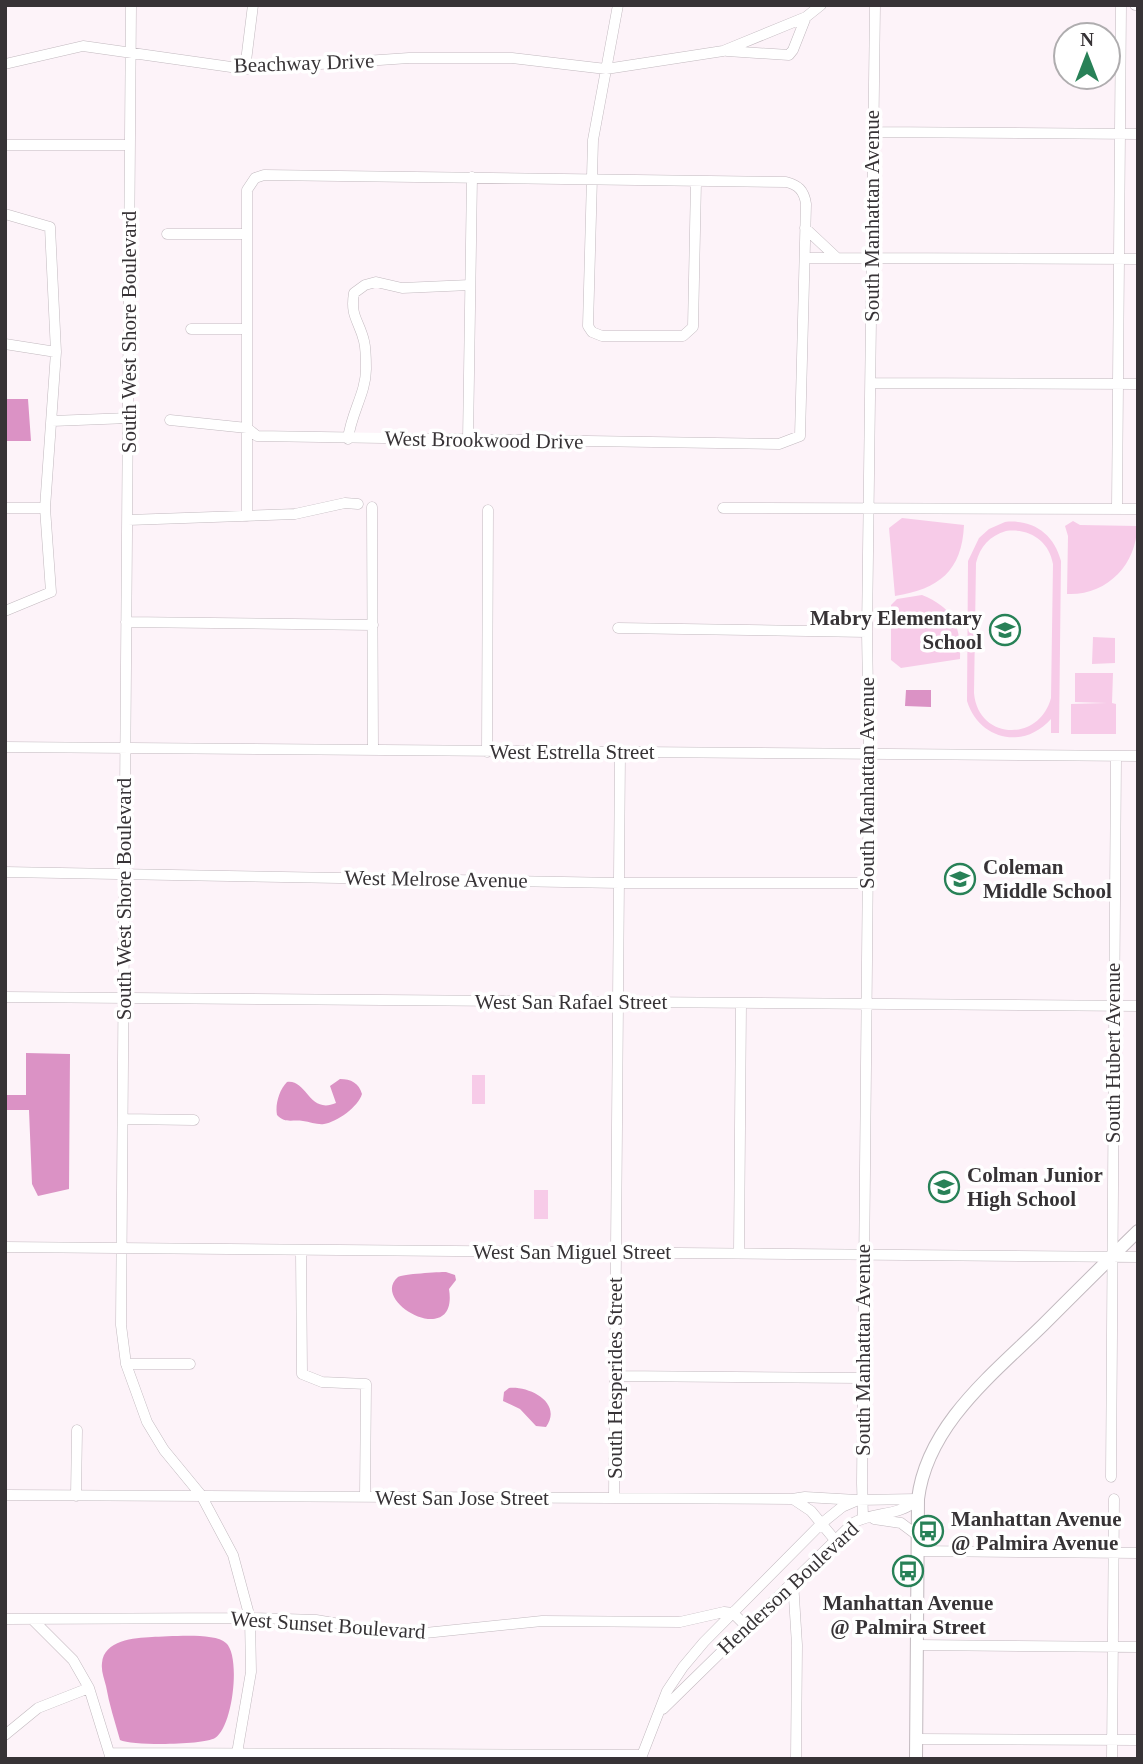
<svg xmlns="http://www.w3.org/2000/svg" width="1143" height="1764" font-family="'Times New Roman',serif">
	<rect width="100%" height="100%" fill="#fdf3f9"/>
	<path fill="#f7cbe8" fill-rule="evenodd" d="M902 518 964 525C962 571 939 589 895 596L889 528Z
		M1073 521 1080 525 1137 526C1137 565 1106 596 1067 594L1068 536 1065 526Z
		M1005 522C1033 519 1054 534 1061 561L1059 733H1051V719C1024 750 979 740 967 701L968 561 979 538 989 529ZM1006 531C1030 528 1049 541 1053 564L1051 698C1039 743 978 740 974 693L976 563C980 546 990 536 1006 531Z
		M922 595C954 608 961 626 960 659L901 668 891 660V605L897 599Z
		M1093 637 1115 638V663L1092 664Z
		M1075 673H1113L1112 703 1116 704V734H1071V704L1107 703 1075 702Z
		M472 1075H485V1104H472Z
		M534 1190H548V1219H534Z"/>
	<path fill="#db92c5" d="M5 399H28L31 441H5Z
		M906 690H931V707L905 706Z
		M26 1053 70 1054 69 1189 38 1196 32 1184 29 1110H5V1095H26Z
		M340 1079C351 1079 359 1083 362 1094 358 1107 337 1122 324 1124 318 1125 310 1122 303 1121 292 1119 286 1124 277 1115 275 1105 279 1090 287 1082 307 1079 309 1115 336 1103L330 1086Z
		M446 1272 455 1275 456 1280 449 1289C459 1351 368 1302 398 1277 402 1274 439 1272 446 1272Z
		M509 1388C530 1386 563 1403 546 1427L536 1426 520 1409 503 1401 504 1392Z
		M152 1637C168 1637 214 1632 226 1643 241 1656 233 1727 215 1738 204 1745 133 1746 120 1740 115 1722 109 1704 106 1686 104 1678 101 1671 102 1663 104 1640 134 1638 152 1637Z"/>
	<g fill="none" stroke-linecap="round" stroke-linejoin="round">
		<g stroke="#c2b9bf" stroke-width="11">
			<path id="minor" d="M131 5 121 1325 126 1364 147 1422 164 1450 201 1495 233 1555 250 1618 251 1672 236 1759
				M618 5 593 140 588 326 592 332 602 336H683L693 327 696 182
				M1135 5H1138
				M727 51 789 55 793 50 806 17
				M5 64 83 46 245 69 409 58H512L606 69 723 51 806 17 821 5
				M245 69 253 5
				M873 132 1138 134
				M5 145H130
				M5 214 50 227 56 352 45 508 51 592 5 611
				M805 228 837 258 1138 259
				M167 234H247
				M805 258H837
				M191 329H247
				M5 344 56 352
				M871 383 1138 384
				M170 420 247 428 257 436 779 444 800 436 806 204C804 190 798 185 786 182L264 175 255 178 247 190V516
				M52 421 129 418
				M348 439C351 413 366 393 366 369 366 360 366 349 364 341 359 320 350 317 354 293L365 285 376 282 402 288 470 285
				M468 440 472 177
				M372 507 373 750
				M5 508H45
				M723 508 1138 509
				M1117 509 1121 5
				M128 520 295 514 345 503 358 504
				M126 622 373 625
				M618 628 867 632
				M5 747 1138 756
				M487 752 488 510
				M5 872 619 883H867
				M5 997 1138 1006
				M123 1119 194 1120
				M5 1247 1138 1257
				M301 1251 302 1374 322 1382 366 1384 365 1497
				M739 1253 741 1003
				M126 1364H190
				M615 1376 862 1378
				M1111 1477 1116 756
				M5 1495 792 1499 805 1497 857 1500 918 1499
				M76 1496 77 1430
				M614 1498 620 753
				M793 1499 811 1511 835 1540
				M863 1518 862 1483 869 752 867 632 875 5
				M874 1519 901 1523 917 1535
				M917 1551 1138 1553
				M793 1581 797 1645 796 1759
				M5 1619 250 1618 316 1620 369 1629 425 1633 542 1621 680 1622 724 1612 733 1613 746 1626
				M33 1620 73 1660 89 1688 111 1759
				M917 1645 1138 1647
				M663 1709 853 1523C874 1511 900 1517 918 1499
				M5 1735 38 1708 89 1688
				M916 1739 1138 1740
				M110 1753 642 1755
				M641 1758 667 1691 683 1667 704 1642 821 1524 842 1507 856 1501
				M1112 1759 1114 1499"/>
		</g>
		<g stroke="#c2b9bf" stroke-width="14">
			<path id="major" d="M916 1759 918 1499C927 1425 993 1374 1043 1325 1074 1294 1106 1262 1138 1231"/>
		</g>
		<use href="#minor" stroke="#fff" stroke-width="10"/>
		<use href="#major" stroke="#fff" stroke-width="12"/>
	</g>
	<defs>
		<g id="school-ring" transform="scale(1.575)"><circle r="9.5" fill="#fff" stroke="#288157" stroke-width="1.5"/><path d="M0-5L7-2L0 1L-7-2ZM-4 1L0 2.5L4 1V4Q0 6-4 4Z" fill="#288157"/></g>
		<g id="bus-ring" transform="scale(1.575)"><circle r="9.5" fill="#fff" stroke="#288157" stroke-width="1.5"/><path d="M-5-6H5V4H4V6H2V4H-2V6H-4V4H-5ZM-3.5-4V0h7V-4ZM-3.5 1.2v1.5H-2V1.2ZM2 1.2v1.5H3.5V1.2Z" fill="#288157"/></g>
	</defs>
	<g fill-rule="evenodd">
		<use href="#school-ring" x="1005" y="630"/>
		<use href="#school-ring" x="960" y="879"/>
		<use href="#school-ring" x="944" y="1187"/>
		<use href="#bus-ring" x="928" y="1531"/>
		<use href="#bus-ring" x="908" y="1571"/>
	</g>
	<g text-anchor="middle" stroke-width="7" stroke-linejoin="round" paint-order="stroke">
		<g font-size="21" fill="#373336" stroke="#fff">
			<text transform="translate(304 63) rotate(-2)" y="7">Beachway Drive</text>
			<text transform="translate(872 216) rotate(-90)" y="7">South Manhattan Avenue</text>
			<text transform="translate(129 332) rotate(-90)" y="7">South West Shore Boulevard</text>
			<text transform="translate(484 440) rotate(1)" y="7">West Brookwood Drive</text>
			<text x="572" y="759">West Estrella Street</text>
			<text transform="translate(867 783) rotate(-90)" y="7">South Manhattan Avenue</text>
			<text transform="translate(436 879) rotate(1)" y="7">West Melrose Avenue</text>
			<text transform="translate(124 899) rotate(-90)" y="7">South West Shore Boulevard</text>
			<text x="571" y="1009">West San Rafael Street</text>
			<text transform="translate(1113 1053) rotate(-90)" y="7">South Hubert Avenue</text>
			<text x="572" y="1259">West San Miguel Street</text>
			<text transform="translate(863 1350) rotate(-90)" y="7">South Manhattan Avenue</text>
			<text transform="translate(615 1378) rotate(-90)" y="7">South Hesperides Street</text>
			<text x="462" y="1505">West San Jose Street</text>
			<text transform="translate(788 1588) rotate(-43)" y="7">Henderson Boulevard</text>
			<text transform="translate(328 1625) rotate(4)" y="7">West Sunset Boulevard</text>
		</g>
		<g font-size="21" font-weight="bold" fill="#373336" stroke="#fff" text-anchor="start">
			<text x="982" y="625" text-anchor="end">Mabry Elementary<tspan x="982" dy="24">School</tspan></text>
			<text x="983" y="874">Coleman<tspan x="983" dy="24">Middle School</tspan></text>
			<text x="967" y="1182">Colman Junior<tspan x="967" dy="24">High School</tspan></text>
			<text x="951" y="1526">Manhattan Avenue<tspan x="951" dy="24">@ Palmira Avenue</tspan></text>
			<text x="908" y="1610" text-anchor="middle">Manhattan Avenue<tspan x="908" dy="24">@ Palmira Street</tspan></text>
		</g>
	</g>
	<rect width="1143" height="1764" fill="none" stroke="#373336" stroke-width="14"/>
	<g transform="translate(1087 56)"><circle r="33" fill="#ffffff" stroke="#afadaf" stroke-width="2"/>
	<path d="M0-5L12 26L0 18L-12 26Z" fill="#288157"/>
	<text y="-10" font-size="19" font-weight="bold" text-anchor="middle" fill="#373336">N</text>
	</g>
</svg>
